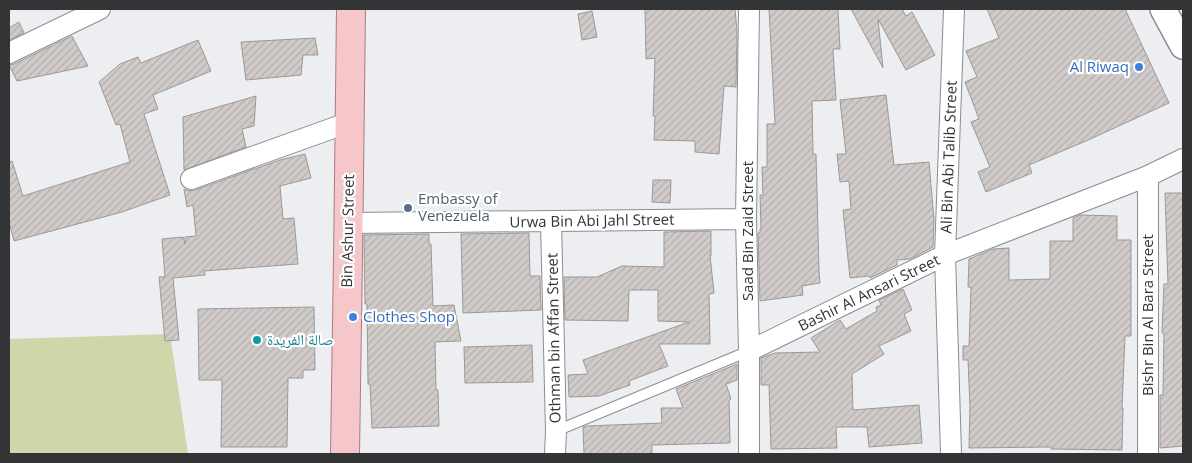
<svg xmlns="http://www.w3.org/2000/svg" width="1192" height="463" font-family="'Open Sans','Noto Naskh Arabic',sans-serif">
	<defs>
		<pattern id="building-hatch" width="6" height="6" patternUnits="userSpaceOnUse" patternTransform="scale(1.25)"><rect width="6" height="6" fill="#d0cbc9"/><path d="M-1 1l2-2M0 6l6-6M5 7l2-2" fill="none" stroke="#b3afad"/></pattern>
	</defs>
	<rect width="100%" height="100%" fill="#eceef2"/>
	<path fill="#ced7a9" d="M170 334 188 454H9V339Z"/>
	<path fill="url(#building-hatch)" stroke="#9d9896" d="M645 9H735L737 32 736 87 724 86 719 154 695 152V141L654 140 655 116H653L655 58 646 59Z
		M769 9H838L840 49H833L836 100 812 101 813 154H816L819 271 820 283 802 286 803 295 760 301 758 233H760V229L761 228 760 195H763L762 167H767V124H775Z
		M851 9H902L906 16 912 12 935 55 906 70 878 19 883 68Z
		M987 9H1125L1169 103 1086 141 1029 165 1032 173 986 192 978 172 990 167 971 122 979 119 965 82 977 77 966 51 999 38Z
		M592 11 597 37 582 40 578 14Z
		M19 22 24 33 9 40V28Z
		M72 36 88 66 17 81 9 65 14 64Z
		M315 38 318 55H303L301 75 246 80 241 42Z
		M198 40 211 71 153 95 158 109 144 114 170 195 122 212 14 241 9 222V162L12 161 23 196 130 162 120 124 116 125 99 82 120 64 138 57 141 63Z
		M886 95 894 165 929 162 934 220 933 247 910 259 897 260V265L870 278 869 276 850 278 843 210 851 209 849 181 840 182 837 154H846L840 100Z
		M256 96 254 126 242 129 246 147 184 170 183 117Z
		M305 154 311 178 280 186 283 219 294 218 298 264 204 271 205 275 173 278 179 340 165 341 159 277H165L162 239 183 237 185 244V237L196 236 193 205 187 207 184 189 189 191 195 190 280 160Z
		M653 180H671L670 203 652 202Z
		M1165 193H1183V446L1160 448V395H1163L1164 333H1162L1164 284H1168Z
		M1080 215 1117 216V240H1131V336H1125L1122 408H1123L1122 450 1051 449V447L969 448 970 406 968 360H963V346H969L971 287H968L969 259 993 249 1009 248V280L1050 279V241H1073V218Z
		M711 231V256L710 255 714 293 709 294 710 344H659L668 366 629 381 630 385 599 396 569 397 568 375 588 374 583 360 689 322 658 321V290H629L628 321 565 320 564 277H597L622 266 664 267V232Z
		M529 233 530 276H540L541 310 463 313 461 234Z
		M429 234V244H431L433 306 454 305 461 341 435 342 436 390H438L439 426 372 428 370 384H368L367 304H365L364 235Z
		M903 289 912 310 904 314 911 331 879 346 884 354 852 374 853 410 919 405 922 443 869 447 867 427H836L837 448 771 449 769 385H761V358L775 353 820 352 811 338 840 320 846 329 877 311 876 307 881 305 879 300Z
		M314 307 315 370H303V378H288L287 447H221L222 380H199L198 309Z
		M532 345 533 382 465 383 464 347Z
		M737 364V380L726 384 731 399 729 400 730 443 652 445V454H584L583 427 587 426 662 423 661 408H683L676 389Z"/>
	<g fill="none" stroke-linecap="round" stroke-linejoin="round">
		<g stroke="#8b8d91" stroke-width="12">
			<path id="service" d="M556 431 749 351"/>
		</g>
		<g stroke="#8b8d91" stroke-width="22">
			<path id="minor" d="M9 53 100 9
				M1148 176V454
				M191 179 350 122
				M551 222 556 431 555 454
				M348 223 746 219
				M749 351 945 255 1148 176 1183 159
				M749 454V351L746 219 749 9
				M951 454 945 255 954 9"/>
		</g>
		<g stroke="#8b8d91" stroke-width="28">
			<path id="tertiary" d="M1163 9 1183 46"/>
		</g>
		<g stroke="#ad7a7f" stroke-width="30">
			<path id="primary" d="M345 454C347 306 350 157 351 9"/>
		</g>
		<use href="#service" stroke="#fff" stroke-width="10"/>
		<use href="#minor" stroke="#fff" stroke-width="20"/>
		<use href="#tertiary" stroke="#fff" stroke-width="25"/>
		<use href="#primary" stroke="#f5c6ca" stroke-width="28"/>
	</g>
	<g fill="#3f7fe0" stroke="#fff" stroke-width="2">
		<circle cx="1139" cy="67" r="5"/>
		<circle cx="353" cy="317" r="5"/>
	</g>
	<circle fill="#5c6f8a" stroke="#fff" stroke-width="2" cx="408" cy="208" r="5"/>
	<circle fill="#0f9aa8" stroke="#fff" stroke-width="2" cx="257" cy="340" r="5"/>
	<g text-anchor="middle" stroke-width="4.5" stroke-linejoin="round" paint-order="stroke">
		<g font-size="15" fill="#366cbe" stroke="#fff" text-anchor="end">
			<text x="1129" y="72">Al Riwaq</text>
			<text x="363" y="322" text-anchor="start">Clothes Shop</text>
		</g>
		<g font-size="15" fill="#333435" stroke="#fff">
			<text transform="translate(949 157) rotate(-88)" y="5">Ali Bin Abi Talib Street</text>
			<text transform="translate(592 221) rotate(-1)" y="5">Urwa Bin Abi Jahl Street</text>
			<text transform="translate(348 231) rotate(-89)" y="5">Bin Ashur Street</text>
			<text transform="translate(748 231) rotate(-90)" y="5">Saad Bin Zaid Street</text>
			<text transform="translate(869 293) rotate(-26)" y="5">Bashir Al Ansari Street</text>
			<text transform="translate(1148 315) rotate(-90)" y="5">Bishr Bin Al Bara Street</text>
			<text transform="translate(554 338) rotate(-91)" y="5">Othman bin Affan Street</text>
		</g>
		<g font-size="15" fill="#4e5e75" stroke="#fff" text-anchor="start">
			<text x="418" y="204">Embassy of<tspan x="418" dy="17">Venezuela</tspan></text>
		</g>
		<g font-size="15" fill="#0d838f" stroke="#fff" text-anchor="start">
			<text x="267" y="345">صالة الفريدة</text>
		</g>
	</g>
	<rect width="1192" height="463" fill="none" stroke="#333435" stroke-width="20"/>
</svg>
